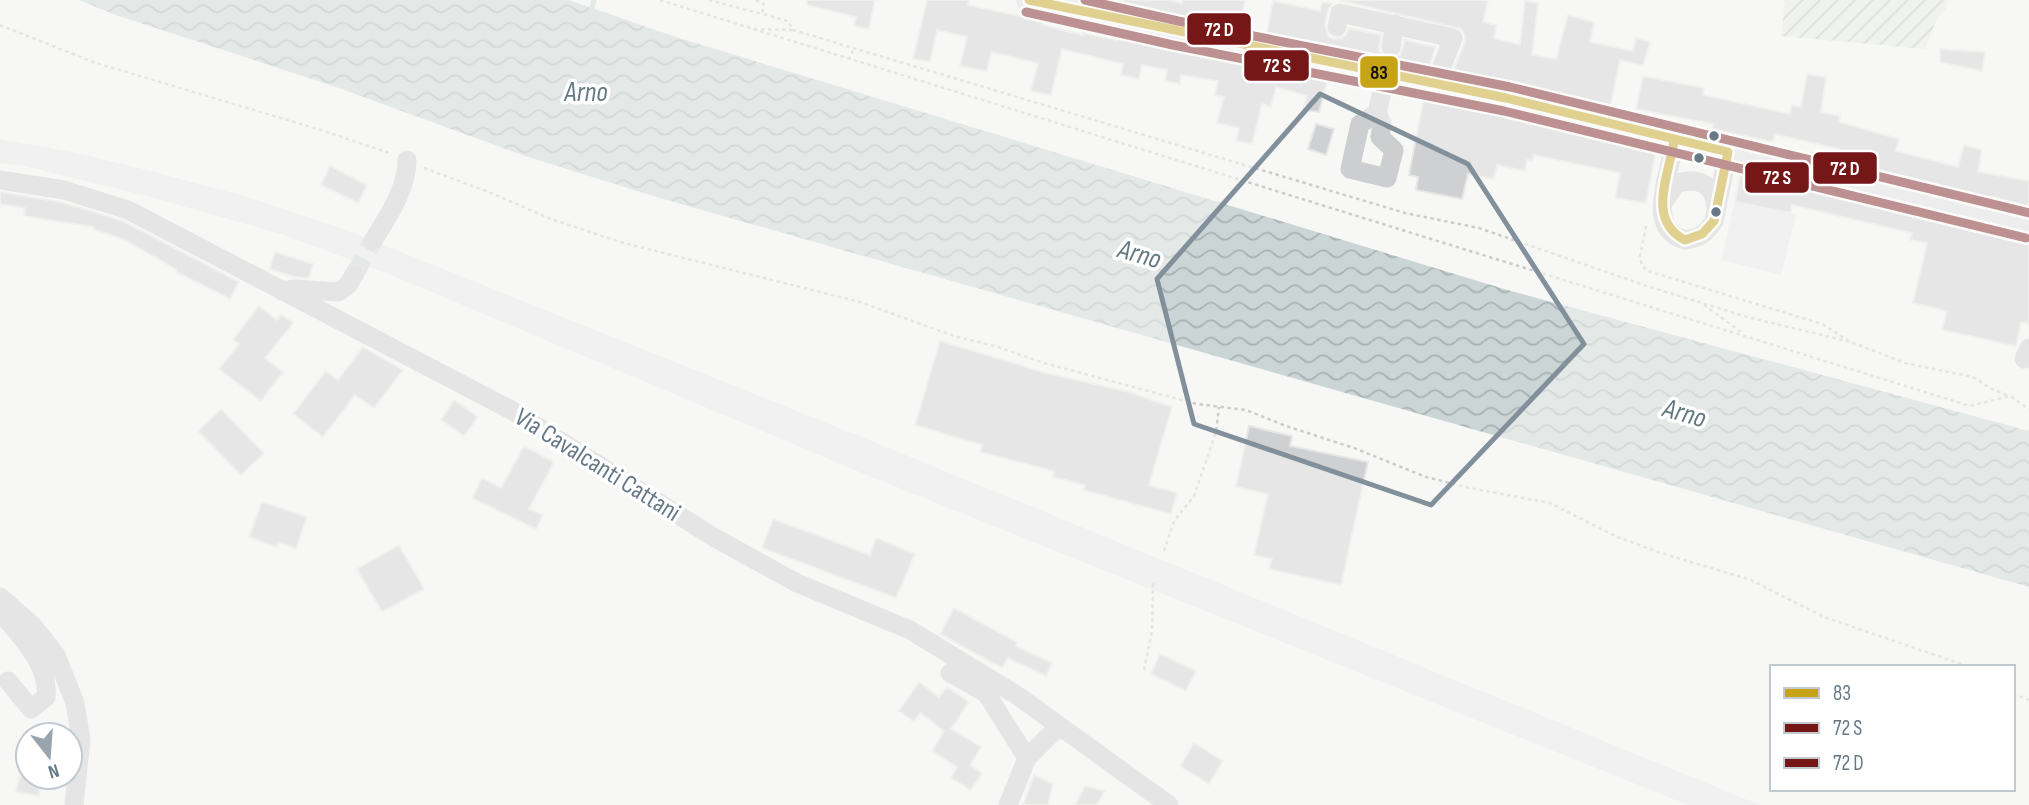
<svg xmlns="http://www.w3.org/2000/svg" width="2029" height="805" font-family="'Sofia Sans Condensed',sans-serif">
	<defs>
		<pattern id="garden-furrows" width="10" height="10" patternUnits="userSpaceOnUse" patternTransform="scale(1.75)"><rect width="10" height="10" fill="#e6eae4"/><path d="M-1 1l2-2M0 10L10 0M9 11l2-2" fill="none" stroke="#bec2be"/></pattern>
		<pattern id="water-waves" width="16" height="10" patternUnits="userSpaceOnUse" patternTransform="scale(1.75)"><rect width="16" height="10" fill="#ccd5d6"/><path d="M0 5q4-4 8 0t8 0" fill="none" stroke="#a9b2b3"/></pattern>
	</defs>
	<rect width="100%" height="100%" fill="#f7f7f6"/>
	<path fill="#e7e8e8" d="M0 139 77 153 151 171 244 196 344 229 891 449 1760 805H1688L862 473 391 275 284 235 143 195 24 166 0 163Z
		M1743 166 1785 175 1777 211 1796 214 1781 275 1721 260Z"/>
	<path fill="url(#garden-furrows)" d="M1785 0H1948L1946 9 1937 18 1925 49 1781 36Z"/>
	<path fill="url(#water-waves)" d="M79 0H569L676 37 1504 289 2029 431V587L663 199 525 156 333 86 113 14Z"/>
	<g fill="none" stroke-linecap="round" stroke-linejoin="round">
		<path stroke="#ccd5d6" stroke-width="5" d="M592 8 594 0"/>
	</g>
	<path fill="#cfd0d1" stroke="#e6e6e6" stroke-width="2" d="M807 0H875L869 29 854 26 856 17 807 5Z
		M927 0H969L968 5 1043 21 1042 25 1083 35V33L1116 40 1117 34 1328 78 1319 112 1303 110 1307 96 1276 87 1271 107 1262 104 1252 144 1236 141 1239 128 1217 123 1224 97 1215 95 1218 81 1181 75 1180 84 1165 81 1167 70 1142 65 1139 79 1121 75 1123 64 1062 49 1051 95 1031 91 1038 63 991 52 987 71 960 66 967 37 937 30 930 62 913 59Z
		M1093 0H1168L1182 3 1183 0H1245L1239 32Z
		M1339 0H1488L1483 22 1496 25 1494 38 1520 45 1525 1 1538 3 1532 55 1556 59 1568 15 1594 22 1590 42 1633 51 1636 38 1650 42 1643 66 1620 60 1610 108 1452 74 1465 42V35L1461 29Z
		M1273 1 1320 11 1322 2 1332 4 1328 10 1325 24 1328 36 1334 39 1341 38 1346 35 1349 28 1381 35 1379 51 1388 59 1400 55 1405 40 1436 47 1428 69 1266 37Z
		M1940 49 1985 52 1982 71 1940 62Z
		M1807 74 1826 77 1821 112 1840 116 1839 122 1899 139 1896 151 1958 167 1964 145 1982 150 1978 172 2029 181V207L1993 197 1992 203 1978 199V197L1836 160 1839 149 1775 134 1773 142 1712 129 1713 124 1636 109 1643 76 1704 88 1703 95 1790 114 1792 105 1801 107Z
		M1424 97 1525 118 1626 142V145L1656 151 1646 203 1615 198 1620 173 1534 155 1533 161 1527 160 1525 171 1497 165 1494 179 1468 174 1462 199 1416 190 1418 177 1409 175Z
		M1316 124 1334 129 1326 155 1308 149Z
		M330 166 367 185 358 203 321 185Z
		M1741 170 2029 240V324L2021 322 2016 346 1942 330 1947 311 1913 303 1927 243 1910 240 1912 233 1792 205 1790 213 1735 202Z
		M0 192 61 202 123 221 239 282 230 299 176 272 177 270 125 240 93 229 94 227 24 216 25 208 0 204Z
		M275 252 313 264 309 278 294 277 270 269Z
		M259 306 277 320 281 314 293 323 265 358 283 372 261 401 219 369 239 344 233 340Z
		M940 341 1046 373 1129 392 1172 407 1149 485 1177 493 1171 514 1084 490 1085 485 1053 477 1054 471 980 452 982 445 915 425Z
		M363 347 403 370 374 408 355 395 323 437 293 414 326 371 338 380Z
		M454 400 478 417 464 436 441 420Z
		M221 409 264 453 241 475 198 431Z
		M1249 426 1292 436 1290 446 1368 462 1341 585 1269 569 1272 559 1254 555 1268 494 1236 487Z
		M524 446 554 462 529 509 543 515 536 529 472 498 482 478 501 488Z
		M262 502 307 517 296 549 278 542 276 547 249 537Z
		M773 519 870 555 876 538 915 554 896 598 762 548Z
		M399 545 424 589 382 612 357 569Z
		M954 608 1017 642 1015 646 1052 663 1046 676 1008 658 1002 668 940 634Z
		M1160 654 1196 671 1186 691 1151 674Z
		M919 682 939 697 947 687 969 702 951 729 981 747 970 765 982 773 971 790 951 778 957 767 932 751 944 731 920 713 914 722 899 711Z
		M1194 743 1223 761 1209 784 1180 766Z
		M1034 775 1053 784 1048 805H1023Z
		M19 777H42L39 796 16 792Z
		M1085 786 1105 791 1097 805H1075Z"/>
	<g fill="none" stroke-linecap="round" stroke-linejoin="round">
		<path stroke="#d3d7da" stroke-width="19" stroke-dasharray="19 10" stroke-linecap="butt" d="M354 275 373 241"/>
		<g stroke="#d3d3d4" stroke-width="25">
			<path id="major" d="M1029 0 1175 33 1507 99 2029 226"/>
		</g>
		<path stroke="#cbcccc" stroke-width="2.5" stroke-dasharray="3.5 3.5" stroke-linecap="butt" d="M660 0 1970 406 2010 396 2029 409
			M709 0 762 14
			M756 0 764 4 762 14 788 21 793 30 1405 213 1479 228 1644 285 1747 317 1851 342
			M0 25 93 62 321 130 392 154
			M754 29 793 30
			M849 60 854 48
			M424 168 489 192 551 219 620 242 860 302 954 336 995 346 1044 363 1148 391 1197 404 1246 410 1286 426 1354 448 1426 477 1470 488 1550 503 1617 537 1661 553 1751 580 1824 617 1970 667
			M1646 226 1640 256 1642 266 1648 271 1822 324 1851 342 1905 363 1973 377 1990 388 2009 396
			M1704 305 1744 334
			M1164 551 1174 521 1194 496 1216 432 1219 407
			M1144 670 1152 631 1153 581
			M2013 694 2029 700"/>
		<path stroke="#cccecf" stroke-width="19" d="M1337 27 1340 13 1453 38 1435 84
			M1391 47 1395 24
			M1377 113 1360 124 1350 169 1387 178 1394 150 1380 137 1382 124 1377 113 1386 75
			M1674 141C1672 172 1643 228 1685 240 1699 238 1707 233 1714 221L1728 152
			M0 180 64 190 128 210 511 410 715 538 797 583 910 630 1018 696 1169 805
			M1665 200 1676 184C1697 176 1715 184 1716 208
			M373 241C388 216 407 189 407 160
			M282 291 295 289 338 292 348 285 354 275
			M2024 359 2029 348
			M0 597 32 625 56 655 75 703 81 740 74 805
			M0 611C19 636 50 664 46 697L31 709 8 681
			M950 673 986 693 1027 758
			M1008 805 1027 758 1059 726"/>
		<use href="#major" stroke="#e0e1e2" stroke-width="23"/>
		<g stroke="#fff" stroke-width="14">
			<path id="bus-1" d="M1029 0 1506 98 1728 152
				M1674 141C1669 175 1646 220 1685 240L1702 234 1714 221 1728 152"/>
		</g>
		<g stroke="#fff" stroke-width="14">
			<path id="bus-2" d="M1026 12 1173 45 1504 111 2026 238"/>
		</g>
		<g stroke="#fff" stroke-width="14">
			<path id="bus-3" d="M1085 0 1178 21 1510 87 2029 213"/>
		</g>
		<use href="#bus-1" stroke="#c6a317" stroke-width="9"/>
		<use href="#bus-2" stroke="#751617" stroke-width="9"/>
		<use href="#bus-3" stroke="#751617" stroke-width="9"/>
	</g>
	<path d="M0 0H2029V805H0ZM1320 94 1468 164 1584 344 1431 505 1194 424 1157 279Z" fill="#f7f7f6" fill-opacity=".55" fill-rule="evenodd"/>
	<path fill="none" stroke="#82909b" stroke-width="5" stroke-linejoin="round" d="M1320 94 1468 164 1584 344 1431 505 1194 424 1157 279Z"/>
	<g fill="#677886" stroke="#fff" stroke-width="2.5">
		<circle cx="1714" cy="136" r="6"/>
		<circle cx="1699" cy="158" r="6"/>
		<circle cx="1716" cy="212" r="6"/>
	</g>
	<g text-anchor="middle" stroke-width="7" stroke-linejoin="round" paint-order="stroke">
		<g font-size="26" fill="#677886" stroke="#fff">
			<text transform="translate(598 464) rotate(32)" y="9">Via Cavalcanti Cattani</text>
		</g>
		<g font-size="28" font-style="italic" fill="#637a82" stroke="#fff">
			<text x="586" y="101">Arno</text>
			<text transform="translate(1140 253) rotate(16)" y="10">Arno</text>
			<text transform="translate(1685 412) rotate(16)" y="10">Arno</text>
		</g>
	</g>
	<g stroke="#fff" stroke-width="2.5">
		<rect x="1186" y="12" width="66" height="34" rx="7" fill="#751617"/>
		<rect x="1243" y="49" width="67" height="33" rx="7" fill="#751617"/>
		<rect x="1359" y="55" width="40" height="34" rx="7" fill="#c6a317"/>
		<rect x="1812" y="151" width="66" height="34" rx="7" fill="#751617"/>
		<rect x="1744" y="161" width="66" height="33" rx="7" fill="#751617"/>
	</g>
	<g font-size="19" text-anchor="middle" font-weight="bold" fill="#fff">
		<text x="1219" y="36">72 D</text>
		<text x="1277" y="72">72 S</text>
		<text x="1845" y="175">72 D</text>
		<text x="1777" y="184">72 S</text>
	</g>
	<g font-size="19" text-anchor="middle" font-weight="bold" fill="#111">
		<text x="1379" y="79">83</text>
	</g>
	<rect x="1770" y="665" width="245" height="126" fill="#ffffff" stroke="#c2c9cf" stroke-width="2"/>
	<rect x="1784" y="688" width="35" height="10" fill="#c6a317" stroke="#c2c9cf" stroke-width="2"/>
	<text x="1833" y="700" font-size="21" fill="#677886">83</text>
	<rect x="1784" y="723" width="35" height="10" fill="#751617" stroke="#c2c9cf" stroke-width="2"/>
	<text x="1833" y="735" font-size="21" fill="#677886">72 S</text>
	<rect x="1784" y="758" width="35" height="10" fill="#751617" stroke="#c2c9cf" stroke-width="2"/>
	<text x="1833" y="770" font-size="21" fill="#677886">72 D</text>
	<g transform="translate(49 756) rotate(163)"><circle r="33" fill="#ffffff" stroke="#c2c9cf" stroke-width="2"/>
	<path d="M0-5L12 26L0 18L-12 26Z" fill="#99a4ad"/>
	<text y="-10" font-size="19" font-weight="bold" text-anchor="middle" fill="#677886">N</text>
	</g>
</svg>
